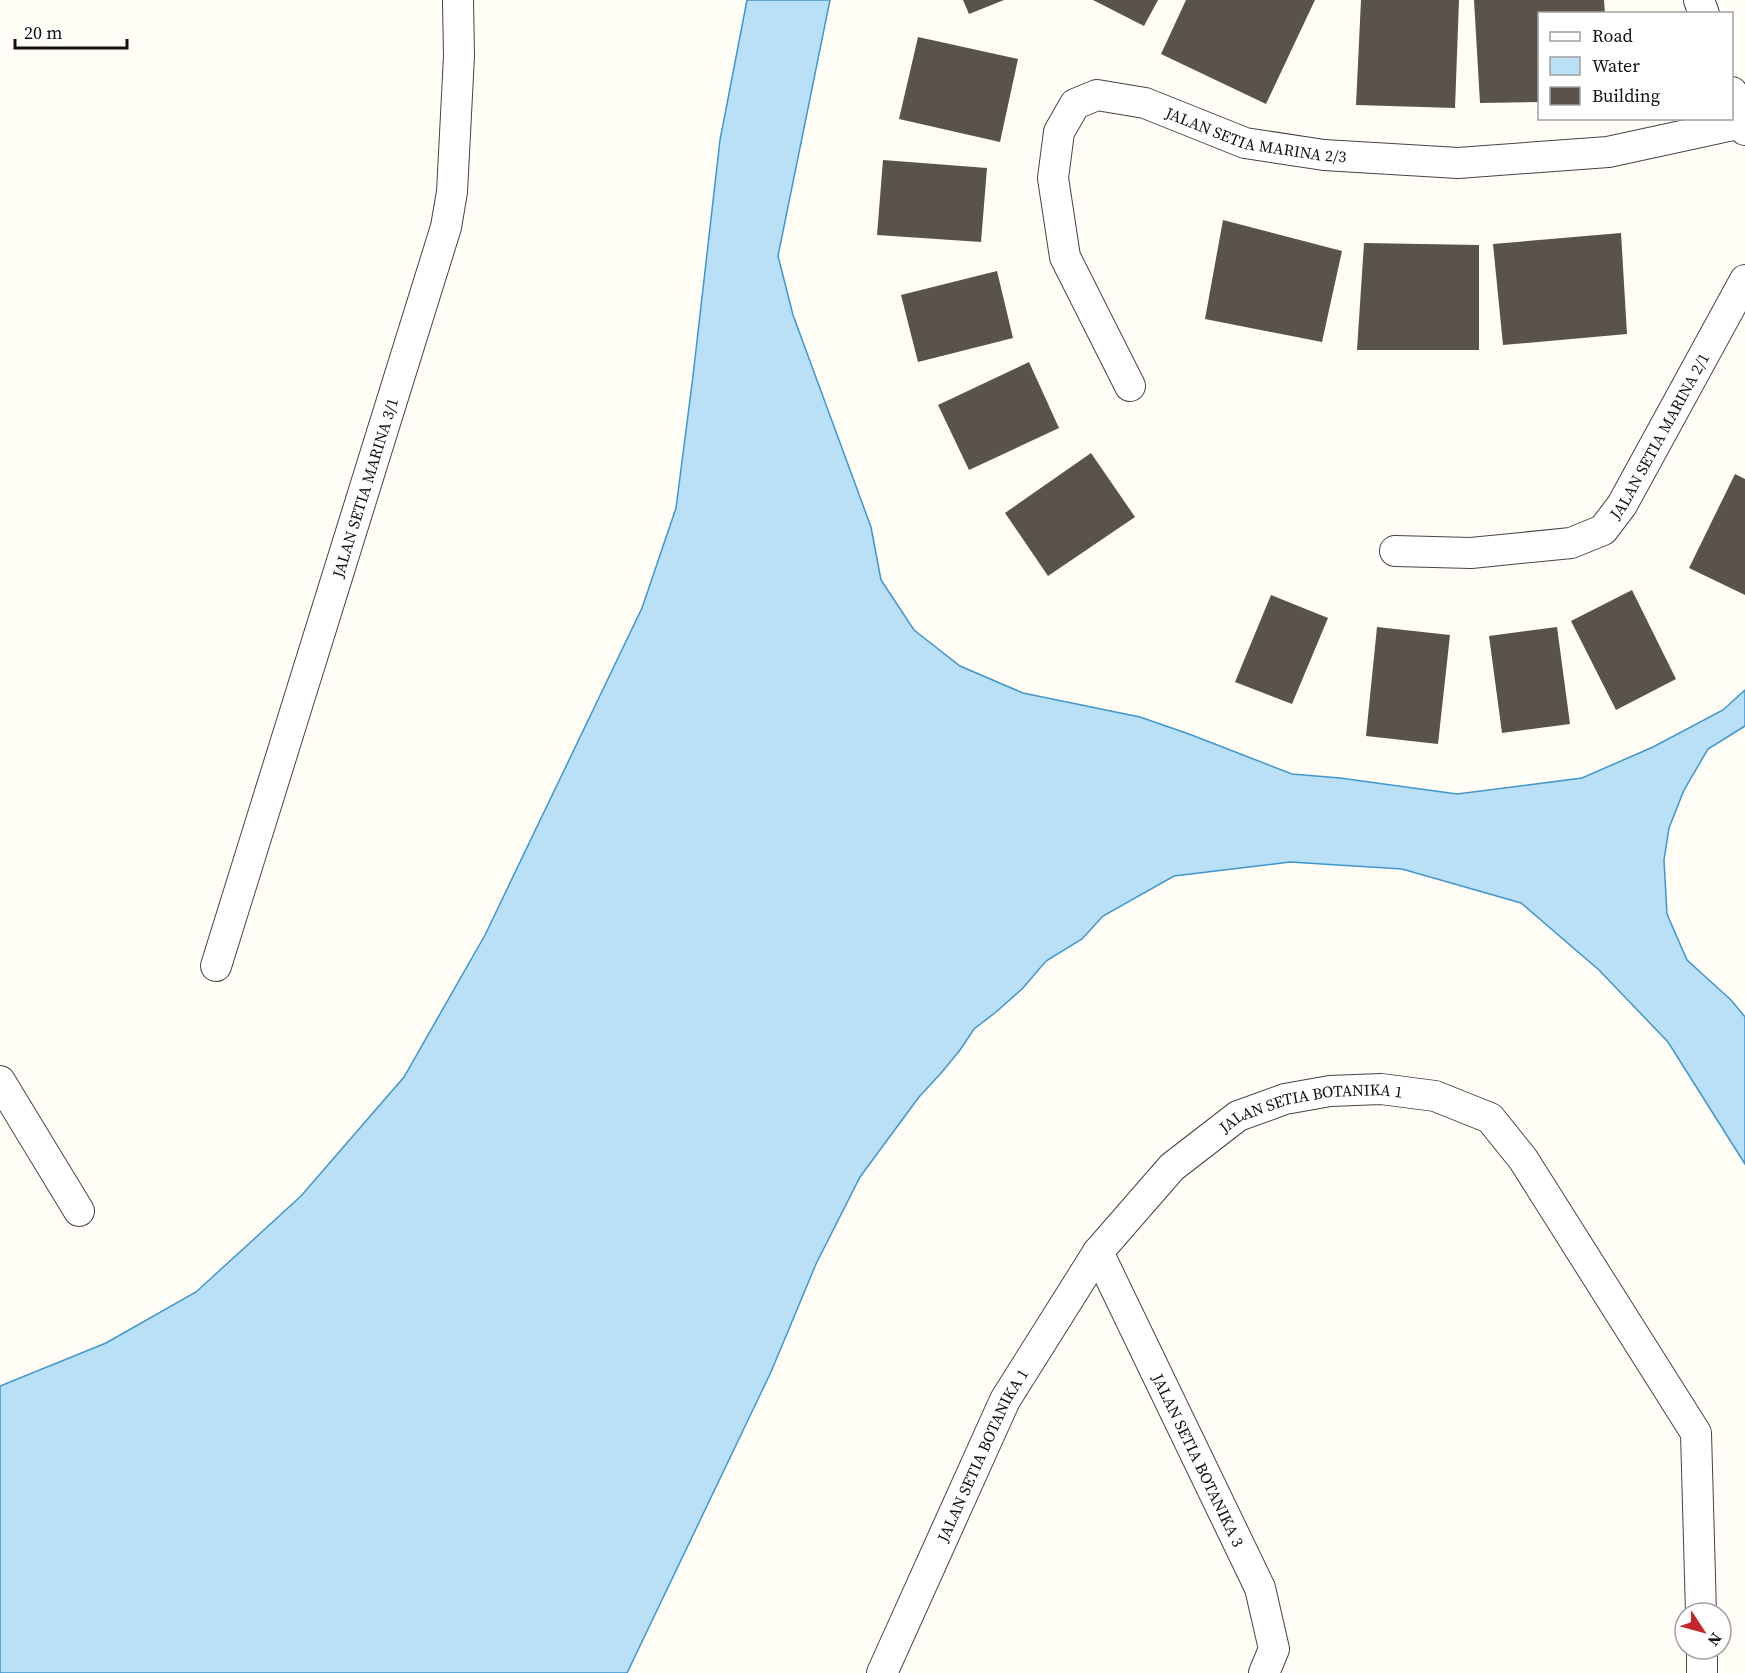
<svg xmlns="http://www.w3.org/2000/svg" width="1745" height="1673" font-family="'Source Serif 4',serif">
	<rect width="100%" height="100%" fill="#fffdf5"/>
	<path fill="#b9e0f7" stroke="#3f96cf" stroke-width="1.5" d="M747 0H830L778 256 793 315 871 527 881 580 914 630 960 666 1023 693 1140 717 1189 734 1292 774 1340 778 1457 794 1582 778 1653 747 1723 710 1745 690V726L1708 749 1684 790 1669 828 1664 860 1667 914 1687 960 1731 1000 1745 1017V1164L1668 1042 1599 970 1521 903 1402 869 1290 862 1174 876 1103 916 1082 939 1046 961 1023 988 996 1012 974 1029 960 1050 942 1072 919 1097 860 1177 816 1264 771 1372 627 1673H0V1386L106 1343 196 1292 301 1196 404 1077 485 935 642 608 676 508 693 376 720 140Z"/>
	<path fill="#5a524d" d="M963 0H1004L969 14Z
		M1093 0H1158L1144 26Z
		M1186 0H1315L1266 104 1161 54Z
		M1361 0H1459L1455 108 1356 105Z
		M1474 0H1604L1605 14H1540V102L1480 103Z
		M918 37 1018 59 1000 142 899 119Z
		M883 160 987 168 981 242 877 235Z
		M1223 220 1342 251 1322 342 1205 319Z
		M1621 233 1627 334 1503 345 1493 244Z
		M1364 243 1479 245V350H1357Z
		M997 271 1013 338 918 362 901 295Z
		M1029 362 1059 428 969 470 938 405Z
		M1091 453 1135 517 1048 576 1005 513Z
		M1735 474 1745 479V595L1689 568Z
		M1632 590 1676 679 1616 710 1571 621Z
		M1271 595 1328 618 1292 704 1235 682Z
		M1377 627 1450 635 1438 744 1366 736Z
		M1557 627 1570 724 1502 733 1489 636Z"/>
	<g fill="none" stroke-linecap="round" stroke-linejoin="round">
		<g stroke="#444" stroke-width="32">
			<g id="street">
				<path d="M1699 0 1704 14"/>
				<path d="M1732 92 1745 130"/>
				<path id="s1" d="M1130 386 1065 257 1053 178 1059 132 1075 104 1097 95 1145 103 1245 143 1324 155 1458 163 1608 152 1742 123"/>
				<path id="s2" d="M1395 551 1471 553 1571 543 1603 530 1622 505 1745 280"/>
				<path id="s3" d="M216 966 446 227 452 192 459 56 458 0"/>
				<path d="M0 1081 79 1211"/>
				<path id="s4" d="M1098 1252 1260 1588 1274 1649 1264 1673"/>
				<path d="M1702 1649V1673"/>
				<path id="s5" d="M882 1673 1005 1400 1098 1252 1172 1167 1238 1116 1285 1099 1330 1091 1381 1089 1435 1096 1490 1118 1523 1159 1696 1433 1701 1613"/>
			</g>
		</g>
		<use href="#street" stroke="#fff" stroke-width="30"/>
	</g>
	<g text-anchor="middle" stroke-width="6" stroke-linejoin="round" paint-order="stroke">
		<g font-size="16" fill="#111" stroke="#fff">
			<text dy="6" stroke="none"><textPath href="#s1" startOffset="492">JALAN SETIA MARINA 2/3</textPath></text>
			<text dy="6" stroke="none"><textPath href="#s2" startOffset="321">JALAN SETIA MARINA 2/1</textPath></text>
			<text dy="6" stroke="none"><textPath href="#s3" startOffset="501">JALAN SETIA MARINA 3/1</textPath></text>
			<text dy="6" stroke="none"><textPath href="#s5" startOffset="744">JALAN SETIA BOTANIKA 1</textPath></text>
			<text dy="6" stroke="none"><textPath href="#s5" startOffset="240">JALAN SETIA BOTANIKA 1</textPath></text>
			<text dy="6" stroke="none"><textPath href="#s4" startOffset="231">JALAN SETIA BOTANIKA 3</textPath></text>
		</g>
	</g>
	<rect x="1538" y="12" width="195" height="108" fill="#ffffff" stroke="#a0a0a0" stroke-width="1.5"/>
	<rect x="1550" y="32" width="30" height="9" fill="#ffffff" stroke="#a0a0a0" stroke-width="1.5"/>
	<text x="1592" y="42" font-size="18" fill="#111111">Road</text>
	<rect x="1550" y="57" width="30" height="18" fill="#b9e0f7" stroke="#a0a0a0" stroke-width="1.5"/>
	<text x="1592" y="72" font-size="18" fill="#111111">Water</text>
	<rect x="1550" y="87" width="30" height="18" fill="#5a524d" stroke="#a0a0a0" stroke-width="1.5"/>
	<text x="1592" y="102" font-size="18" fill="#111111">Building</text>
	<g transform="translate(1703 1631) rotate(126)"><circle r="28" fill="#ffffff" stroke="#a0a0a0" stroke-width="1.5"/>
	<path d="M0-4.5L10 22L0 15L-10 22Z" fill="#c4262e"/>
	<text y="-9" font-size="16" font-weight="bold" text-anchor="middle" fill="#111111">N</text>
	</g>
	<path d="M15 39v9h112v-9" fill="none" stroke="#111111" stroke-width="3"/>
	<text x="24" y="39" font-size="18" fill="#111111" stroke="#ffffff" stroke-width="4.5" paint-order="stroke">20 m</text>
</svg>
